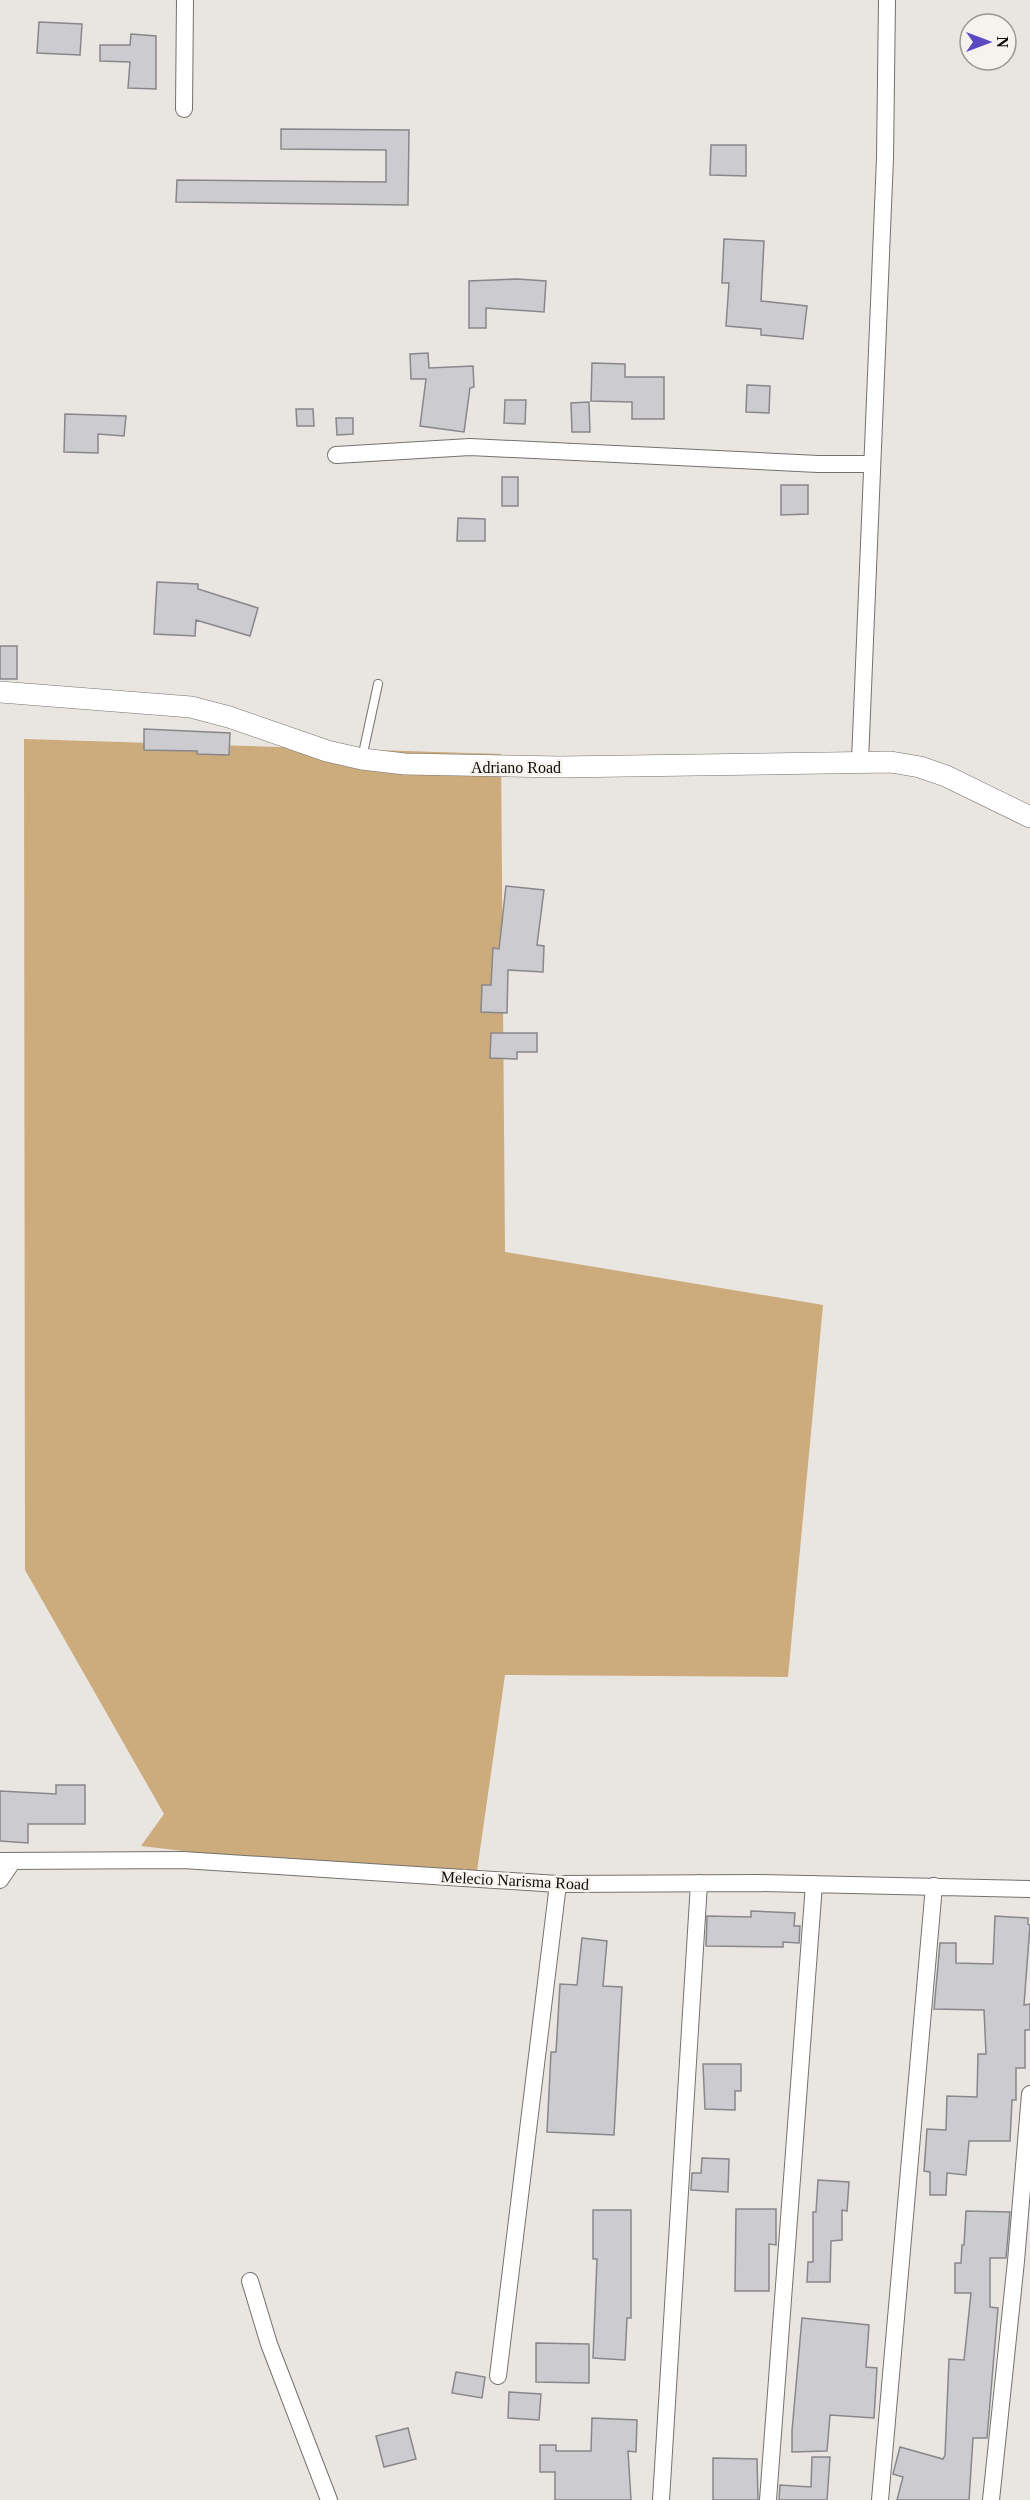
<svg xmlns="http://www.w3.org/2000/svg" width="1030" height="2500" font-family="'Times New Roman',serif">
	<rect width="100%" height="100%" fill="#e9e5e1"/>
	<path fill="#ccab7c" d="M24 739 501 754 505 1252 823 1305 788 1677 505 1675 475 1885 141 1846 164 1814 25 1570Z"/>
	<path fill="#cccbd0" stroke="#88878b" stroke-width="1.5" d="M39 22 82 24 80 55 37 53Z
		M131 34 156 36V89L128 88 130 62 100 61V45H130Z
		M281 129 409 130 408 205 176 202 177 180 386 182V150L281 149Z
		M711 145H746V176L710 175Z
		M724 239 764 241 761 301 807 306 803 339 761 335V329L726 326 729 283H722Z
		M517 279 546 281 544 312 486 308V328H469V281Z
		M428 353 429 368 473 366 474 387 470 388 464 432 420 426 426 379H411L410 354Z
		M592 363 625 364V377H664V419H632V402L591 401Z
		M747 385 770 386 769 413 746 412Z
		M505 400H526L525 424 504 423Z
		M589 402 590 432H572L571 403Z
		M296 409H313L314 426H297Z
		M65 414 126 416 124 436 98 434V453L64 452Z
		M336 418H353V434L337 435Z
		M502 477H518V506H502Z
		M781 485H808V514L781 515Z
		M458 518 485 519V541H457Z
		M157 582 198 584V589L258 608 250 636 196 620 195 636 154 634Z
		M0 646H17V679H0Z
		M144 729 230 733 229 755 197 754V751L144 750Z
		M506 886 544 890 537 945 544 946 543 972 508 970 507 1013 481 1012 482 985H491L493 948 499 949Z
		M491 1033H537V1052H517V1059L490 1058Z
		M56 1785H85V1824H28V1843L0 1841V1791L56 1794Z
		M751 1911 795 1913 794 1926H800L799 1943 783 1942V1947L706 1946 707 1916 751 1917Z
		M995 1916 1028 1918V1924L1030 1925 1024 2005 1030 2004V2030H1025V2068H1016V2100H1012L1010 2141H969L966 2175 947 2173 946 2195H930V2172L924 2171 927 2129 946 2130 947 2096 977 2097 978 2054H986L984 2010 934 2009 940 1943H956V1963L993 1964Z
		M582 1938 607 1941 603 1986 622 1987 614 2135 547 2132 551 2052H556L560 1984 577 1985Z
		M703 2064H741V2091H735V2110L705 2109Z
		M702 2158 729 2159 728 2192 691 2190 692 2173H701Z
		M818 2180 849 2182 847 2211 842 2210V2240L831 2241 830 2282H807L808 2262H813V2212H816Z
		M736 2209H776V2245L769 2244V2291H735Z
		M593 2210H631V2318H627L625 2360 593 2358 597 2259H593Z
		M966 2211 1010 2212 1006 2258H990V2307L998 2308 987 2438H973L969 2500H897L903 2477 893 2474 900 2447 943 2459 945 2455 949 2359 964 2360 971 2293H955V2263H961L962 2245H964Z
		M802 2318 869 2325 866 2367 877 2368 874 2418 830 2415 827 2451 792 2452V2431Z
		M536 2343 589 2344V2383L536 2382Z
		M456 2372 485 2377 482 2398 452 2393Z
		M509 2392 541 2394 539 2420 508 2418Z
		M592 2418 637 2420 636 2452 628 2451 631 2500H555V2472H540V2445H556V2451H591Z
		M408 2428 416 2459 384 2467 376 2436Z
		M812 2457H830L827 2500H779L780 2485 811 2487Z
		M713 2458 757 2459 758 2500H713Z"/>
	<g fill="none" stroke-linecap="round" stroke-linejoin="round">
		<g stroke="#75726e" stroke-width="10">
			<path id="service" d="M362 758 378 684"/>
		</g>
		<g stroke="#75726e" stroke-width="18">
			<path id="minor" d="M184 109 185 0
				M336 455 470 447 818 464H872
				M860 761 885 158 887 0
				M0 1861 183 1860 558 1884 758 1883 1030 1889
				M0 1880 13 1861
				M250 2281 269 2344 329 2500
				M498 2376 558 1884
				M661 2500 699 1883
				M768 2500 814 1884
				M880 2500 934 1886
				M991 2500 1016 2261 1030 2094"/>
		</g>
		<g stroke="#75726e" stroke-width="22">
			<path id="tertiary" d="M0 692 191 707 229 717 327 751 362 759 405 764 560 767 891 762 920 767 946 776 1030 817"/>
		</g>
		<use href="#service" stroke="#fff" stroke-width="8"/>
		<use href="#minor" stroke="#fff" stroke-width="16"/>
		<use href="#tertiary" stroke="#fff" stroke-width="21"/>
	</g>
	<g text-anchor="middle" stroke-width="5" stroke-linejoin="round" paint-order="stroke">
		<g font-size="16" fill="#0f0e0c" stroke="#f6f3ee">
			<text x="516" y="773">Adriano Road</text>
			<text transform="translate(515 1880) rotate(3)" y="6">Melecio Narisma Road</text>
		</g>
	</g>
	<g transform="translate(988 42) rotate(90)"><circle r="28" fill="#f6f3ee" stroke="#9a9794" stroke-width="1.5"/>
	<path d="M0-4.5L10 22L0 15L-10 22Z" fill="#5b49c1"/>
	<text y="-9" font-size="16" font-weight="bold" text-anchor="middle" fill="#0f0e0c">N</text>
	</g>
</svg>
